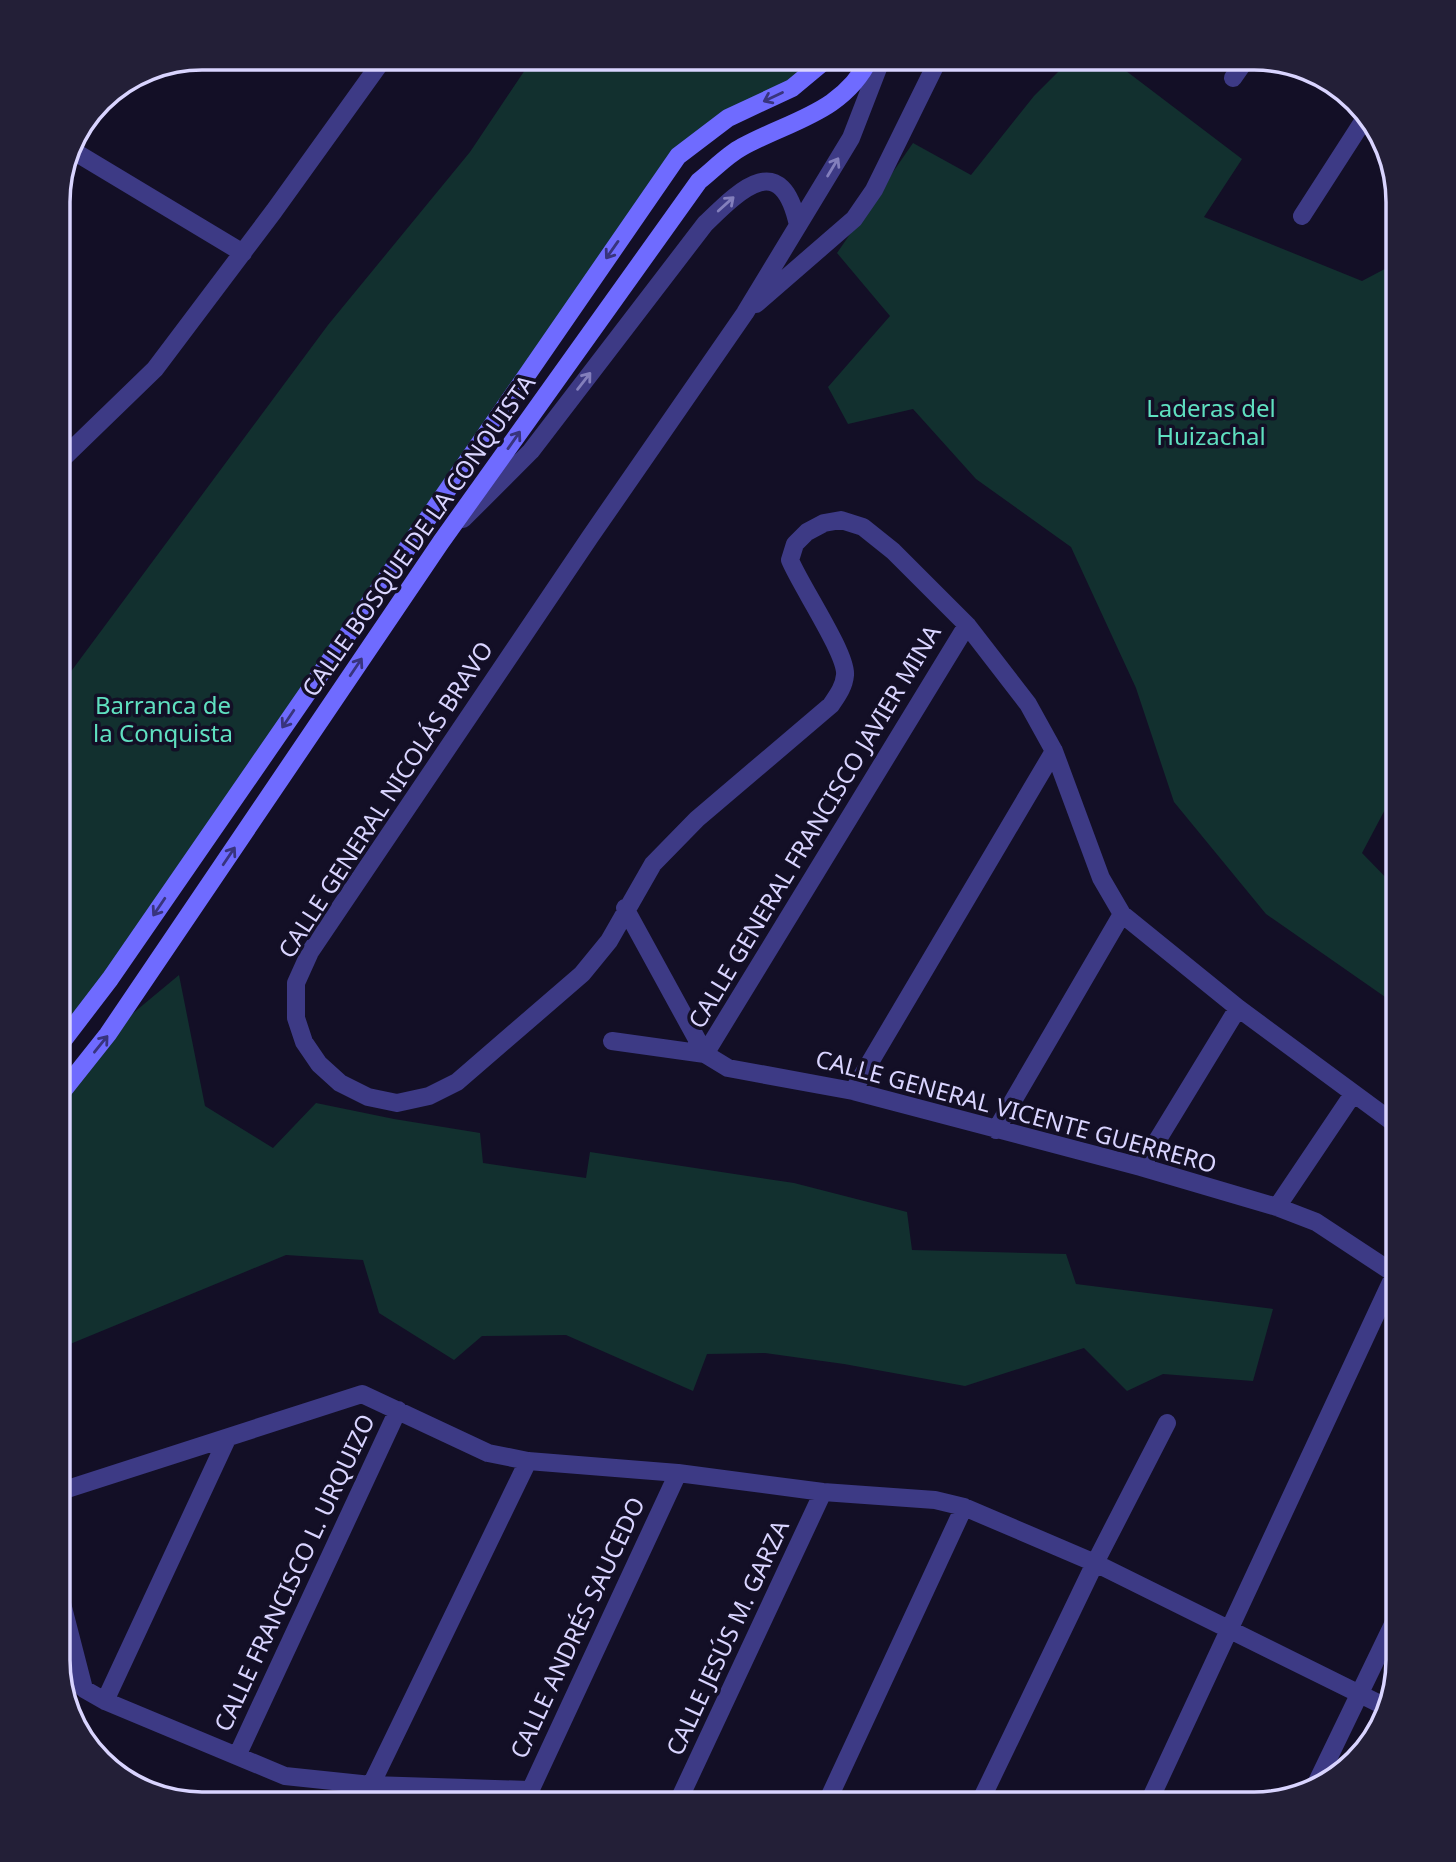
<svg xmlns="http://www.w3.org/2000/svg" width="1456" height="1862" font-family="'Noto Sans',sans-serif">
	<rect width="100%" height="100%" fill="#130f26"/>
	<path fill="#12302f" d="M533 58H827L678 156 58 1047V689L328 325 470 152Z
		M1072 58H1109L1242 159 1204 217 1362 281 1398 262V785L1362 853 1398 890V1006L1266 914 1174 802 1136 688 1071 547 976 479 913 409 848 424 828 387 890 316 837 253 913 143 971 175 1034 96Z
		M179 975 205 1106 273 1148 316 1103 394 1119 480 1133 483 1163 586 1178 590 1152 794 1183 907 1212 912 1250 1066 1254 1076 1284 1273 1309 1253 1381 1163 1374 1127 1391 1084 1348 965 1386 844 1364 765 1353 707 1354 693 1391 566 1335 482 1336 454 1360 379 1313 363 1260 286 1255 58 1349V1097L108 1034Z"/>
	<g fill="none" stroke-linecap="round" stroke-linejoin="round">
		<path stroke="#3d3a85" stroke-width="18" d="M882 58 851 138 745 313 590 537 310 952 296 983V1018L304 1042 319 1064 340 1083 368 1097 397 1103 429 1096 457 1082 582 974 609 941 653 864 697 819 831 705C837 696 844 687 845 675 847 654 800 585 790 560L795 544 807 532 824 523 841 520 863 527 893 551 967 625 1028 704 1054 751 1101 878 1122 914 1238 1008 1398 1126
			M1233 78 1247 58
			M70 149 243 253
			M1302 216 1367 115
			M756 304 854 219 874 190 939 58
			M58 463 155 369 274 211 384 58
			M463 519 531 451 705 224C740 190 781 148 798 225
			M625 908 705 1054 967 625
			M612 1041 705 1054 728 1068 853 1091 1141 1167 1277 1207 1316 1222 1398 1276
			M853 1091 1054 751
			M996 1130 1122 914
			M1141 1167 1238 1008
			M1277 1207 1353 1094
			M58 1492 362 1394 488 1453 528 1461 678 1473 823 1492 935 1500 964 1507 1095 1563 1386 1707
			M58 1588 84 1689 105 1701 285 1776 371 1785 529 1790
			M105 1701 227 1439
			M237 1756 398 1410
			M371 1785 528 1461
			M1315 1786 1398 1614
			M524 1804 678 1473
			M677 1804 823 1492
			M826 1804 964 1507
			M979 1804 1095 1563 1167 1423
			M1148 1804 1398 1267"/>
		<path stroke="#6f6bff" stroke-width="18" d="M58 1047 110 979 678 156 728 118 792 88 828 58
			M58 1097 108 1034 441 542 699 181C713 170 727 155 742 147 791 120 843 113 870 58"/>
	</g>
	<defs><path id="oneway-shaft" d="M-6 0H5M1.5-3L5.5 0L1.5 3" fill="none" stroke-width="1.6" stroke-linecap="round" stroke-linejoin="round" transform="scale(1.75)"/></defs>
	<g stroke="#38347d">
		<use href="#oneway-shaft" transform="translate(773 97) rotate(155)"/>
		<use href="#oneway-shaft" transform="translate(612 250) rotate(125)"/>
		<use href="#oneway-shaft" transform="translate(514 440) rotate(-55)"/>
		<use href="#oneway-shaft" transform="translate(356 667) rotate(-56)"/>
		<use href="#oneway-shaft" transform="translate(288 719) rotate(124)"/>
		<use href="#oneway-shaft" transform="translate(229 856) rotate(-56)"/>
		<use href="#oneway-shaft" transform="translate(159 907) rotate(124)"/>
		<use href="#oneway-shaft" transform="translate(101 1044) rotate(-51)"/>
	</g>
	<g stroke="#837fbc">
		<use href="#oneway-shaft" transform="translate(833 167) rotate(-59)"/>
		<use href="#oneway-shaft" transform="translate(726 204) rotate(-42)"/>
		<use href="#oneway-shaft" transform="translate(584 381) rotate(-52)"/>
	</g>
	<g text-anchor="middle" stroke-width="7" stroke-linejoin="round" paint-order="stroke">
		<g font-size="24" fill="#5fe0c0" stroke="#130f26">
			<text x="1211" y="417">Laderas del<tspan x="1211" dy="28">Huizachal</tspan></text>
			<text x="163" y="714">Barranca de<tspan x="163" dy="28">la Conquista</tspan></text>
		</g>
		<g font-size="24" fill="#d9d4ff" stroke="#130f26">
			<text transform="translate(419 536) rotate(-55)" y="8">CALLE BOSQUE DE LA CONQUISTA</text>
			<text transform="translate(386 800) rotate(-57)" y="8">CALLE GENERAL NICOLÁS BRAVO</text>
			<text transform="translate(815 827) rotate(-59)" y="8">CALLE GENERAL FRANCISCO JAVIER MINA</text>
			<text transform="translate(1016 1112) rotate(15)" y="8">CALLE GENERAL VICENTE GUERRERO</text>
			<text transform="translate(295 1573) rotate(-65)" y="8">CALLE FRANCISCO L. URQUIZO</text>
			<text transform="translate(578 1628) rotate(-65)" y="8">CALLE ANDRÉS SAUCEDO</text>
			<text transform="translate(728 1638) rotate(-65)" y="8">CALLE JESÚS M. GARZA</text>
		</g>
	</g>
	<path d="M0 0H1456V1862H0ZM202 70H1254A132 132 0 0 1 1386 202V1660A132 132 0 0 1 1254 1792H202A132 132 0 0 1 70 1660V202A132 132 0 0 1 202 70Z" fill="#231f37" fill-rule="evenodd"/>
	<path fill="none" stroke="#d9d4ff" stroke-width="3.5" d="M202 70H1254A132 132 0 0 1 1386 202V1660A132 132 0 0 1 1254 1792H202A132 132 0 0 1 70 1660V202A132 132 0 0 1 202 70Z"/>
</svg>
